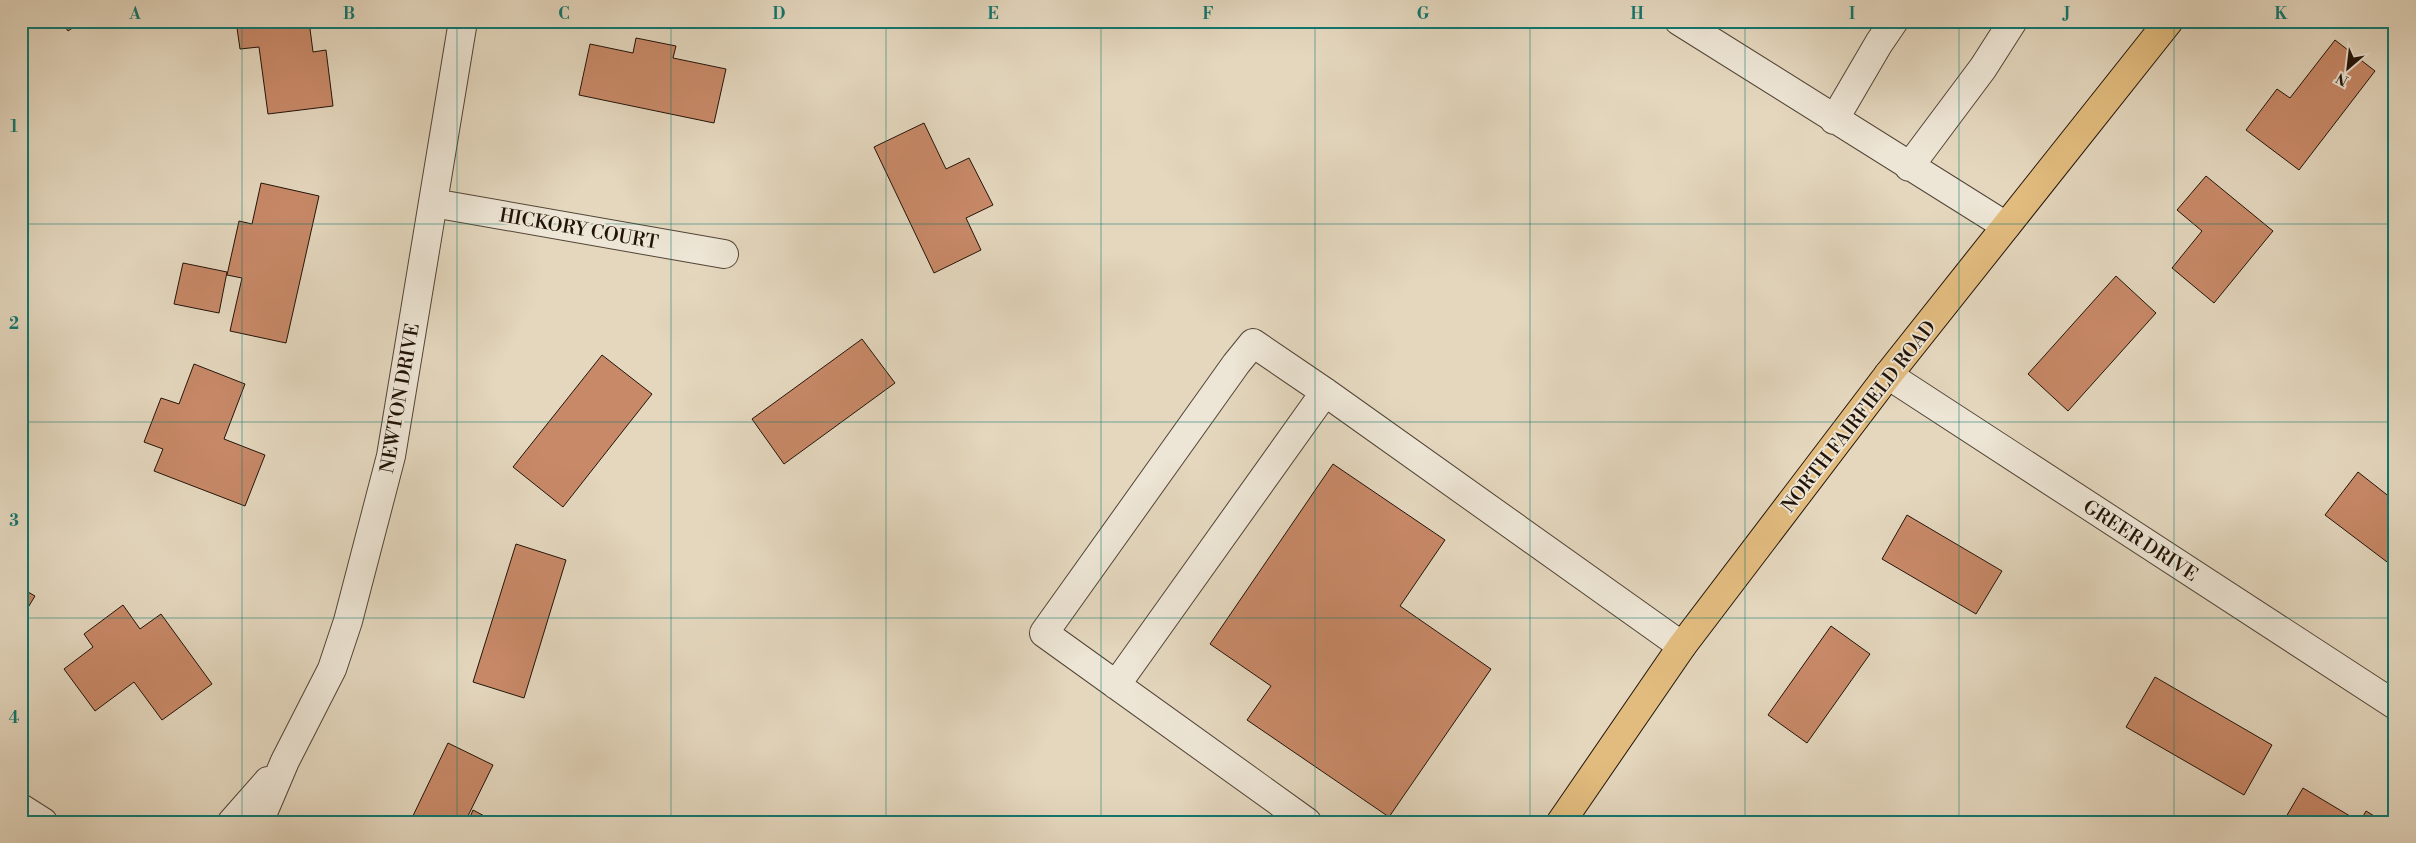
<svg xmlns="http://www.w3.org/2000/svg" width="2416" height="843" font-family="'Libre Bodoni',serif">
	<rect width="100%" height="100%" fill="#e4d7be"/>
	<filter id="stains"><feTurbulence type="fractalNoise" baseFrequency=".004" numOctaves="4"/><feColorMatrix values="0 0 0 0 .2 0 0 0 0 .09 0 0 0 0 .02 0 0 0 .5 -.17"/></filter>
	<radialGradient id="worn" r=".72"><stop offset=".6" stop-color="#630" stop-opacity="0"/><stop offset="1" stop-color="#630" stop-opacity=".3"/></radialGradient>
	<path fill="#c88968" stroke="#211308" d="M21 21H39L21 33Z
		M61 21H83L68 31Z
		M236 21H309L313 52 326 50 333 106 268 114 259 47 240 49Z
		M636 38 676 46 673 58 726 69 714 123 579 95 590 44 633 53Z
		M2335 40 2375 71 2299 170 2246 130 2277 89 2290 98Z
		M924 123 946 169 969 158 993 205 966 218 981 250 934 273 874 147Z
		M2206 176 2273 231 2214 303 2172 268 2202 231 2177 210Z
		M261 183 319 196 286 343 230 331 242 278 227 275 239 221 252 224Z
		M183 263 227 272 219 313 174 304Z
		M2116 276 2156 313 2068 411 2028 374Z
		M862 339 895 383 784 464 752 419Z
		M602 355 652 394 563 507 513 467Z
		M194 364 245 384 224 439 265 455 245 506 154 471 163 449 144 442 161 398 179 404Z
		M1333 464 1445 540 1400 606 1491 669 1389 817 1247 720 1271 686 1210 644Z
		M2358 472 2391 498 2395 492V568L2325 515Z
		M1907 515 2002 571 1976 614 1882 559Z
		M516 544 566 560 524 698 473 682Z
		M21 588 35 596 21 619Z
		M123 605 140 629 161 614 212 684 162 720 134 682 95 711 64 669 93 647 84 634Z
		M1831 626 1870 654 1807 743 1768 715Z
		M2155 677 2272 745 2244 795 2126 727Z
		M448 743 493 765 465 822H410Z
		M2303 788 2360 822 2366 811 2384 822H2283Z
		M473 810 490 819 489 822H468Z"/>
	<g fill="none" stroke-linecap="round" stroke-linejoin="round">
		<g stroke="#524436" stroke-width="30">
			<path id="minor" d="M1679 21 2006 226
				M1834 120 1879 43 1894 21
				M1909 167 1983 68 2013 21
				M433 203 724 254
				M1888 375 2395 705
				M1116 685 1325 392
				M21 808 43 822
				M232 822 268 781
				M259 822 285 761 332 669 348 621 391 456 463 21
				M1307 822 1044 633 1236 364 1253 343 1325 392 1682 646"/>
		</g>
		<g stroke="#211308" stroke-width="30">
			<path id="major" d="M1561 822 1682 646 1888 375 2169 21"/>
		</g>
		<use href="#minor" stroke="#ede5d5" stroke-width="28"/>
		<use href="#major" stroke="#e2bc7f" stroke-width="28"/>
	</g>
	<path fill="none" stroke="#0f766e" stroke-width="1" stroke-opacity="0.55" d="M242 21V822M457 21V822M671 21V822M886 21V822M1101 21V822M1315 21V822M1530 21V822M1745 21V822M1959 21V822M2174 21V822M21 224H2395M21 422H2395M21 618H2395"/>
	<g text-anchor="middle" stroke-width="4" stroke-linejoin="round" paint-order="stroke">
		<g font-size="19" fill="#211308" stroke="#ede5d5">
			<text transform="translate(579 228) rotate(10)" y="7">HICKORY COURT</text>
			<text transform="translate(399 398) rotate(-80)" y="7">NEWTON DRIVE</text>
			<text transform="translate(1858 416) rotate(-52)" y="7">NORTH FAIRFIELD ROAD</text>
			<text transform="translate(2141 540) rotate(33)" y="7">GREER DRIVE</text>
		</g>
	</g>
	<rect width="2416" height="843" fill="none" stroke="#e4d7be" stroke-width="55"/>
	<g transform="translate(2348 68) rotate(208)" stroke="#ede5d5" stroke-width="4" paint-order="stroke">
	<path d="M0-4L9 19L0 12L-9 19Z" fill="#211308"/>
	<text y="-8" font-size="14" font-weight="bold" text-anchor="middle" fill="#211308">N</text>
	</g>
	<rect x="28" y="28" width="2360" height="788" fill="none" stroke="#0f766e" stroke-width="2"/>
	<g font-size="16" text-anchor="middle" font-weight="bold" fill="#0f766e">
		<text x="135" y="19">A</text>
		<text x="349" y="19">B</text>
		<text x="564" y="19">C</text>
		<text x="779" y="19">D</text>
		<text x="993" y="19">E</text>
		<text x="1208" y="19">F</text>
		<text x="1423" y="19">G</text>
		<text x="1637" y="19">H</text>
		<text x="1852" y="19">I</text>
		<text x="2067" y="19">J</text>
		<text x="2281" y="19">K</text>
		<text x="14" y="132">1</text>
		<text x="14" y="329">2</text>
		<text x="14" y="526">3</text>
		<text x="14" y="723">4</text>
	</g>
	<rect width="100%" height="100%" filter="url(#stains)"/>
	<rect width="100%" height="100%" fill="url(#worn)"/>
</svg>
